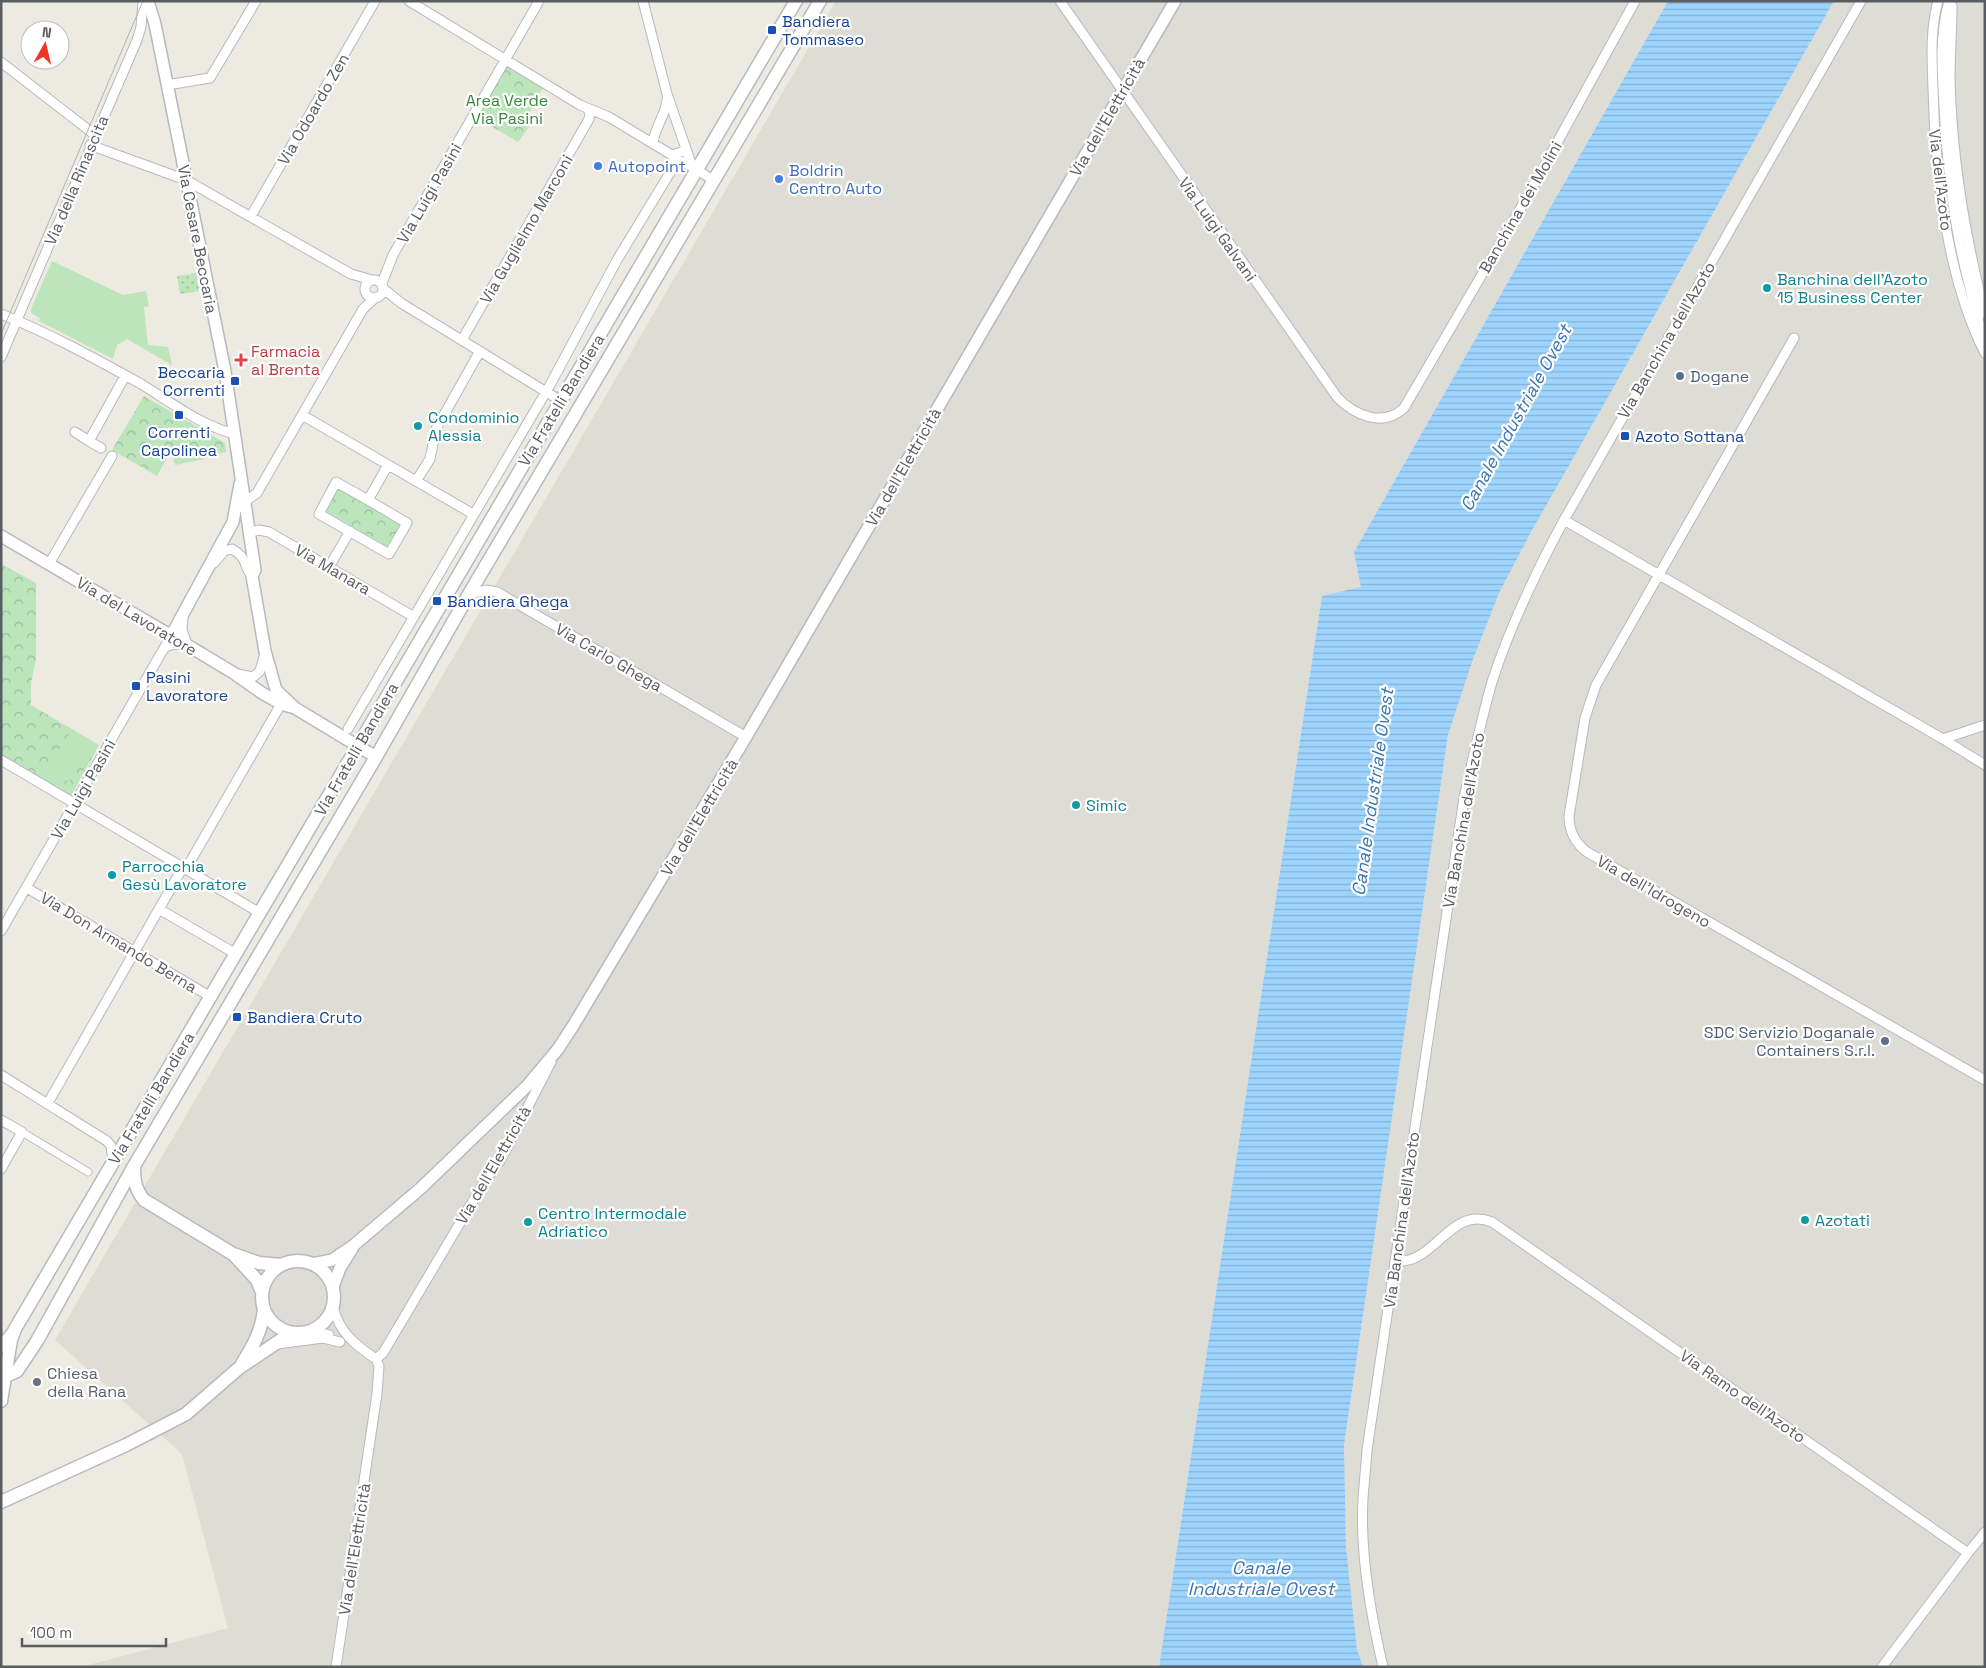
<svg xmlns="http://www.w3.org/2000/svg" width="1986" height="1668" font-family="'Space Grotesk',sans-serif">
	<defs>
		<pattern id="grass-dots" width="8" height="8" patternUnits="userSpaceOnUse" patternTransform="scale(1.25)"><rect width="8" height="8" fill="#bce5bc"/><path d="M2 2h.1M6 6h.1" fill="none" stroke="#9cbd9c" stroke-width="1.8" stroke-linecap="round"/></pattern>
		<pattern id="park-crowns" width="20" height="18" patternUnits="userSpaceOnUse" patternTransform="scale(1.25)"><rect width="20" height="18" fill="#bce5bc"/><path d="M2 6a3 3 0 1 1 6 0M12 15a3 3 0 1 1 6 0" fill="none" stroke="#9cbd9c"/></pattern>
		<pattern id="water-rules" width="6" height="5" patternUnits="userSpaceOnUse" patternTransform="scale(1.25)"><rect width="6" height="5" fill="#9ed5ff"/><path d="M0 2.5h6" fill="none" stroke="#84b0d2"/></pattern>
	</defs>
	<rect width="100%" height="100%" fill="#edeae1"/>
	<path fill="#dddcd5" d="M836 1H1668L1354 552 1362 587 1322 597 1159 1667H81L228 1628 182 1454 55 1340Z
		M1834 1H1985V1667H1363L1357 1649 1346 1547 1344 1445 1448 735 1472 662 1499 593 1531 532Z"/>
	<path fill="url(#grass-dots)" d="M196 273 199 291 180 294 177 276Z"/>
	<path fill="url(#park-crowns)" d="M507 66 543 88 528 116 534 120 518 142 477 118Z
		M144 396 225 443 226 452 211 455 210 452 204 453 205 459 175 465 171 451 157 476 112 450Z
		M338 488 401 524 388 547 325 511Z
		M1 564 36 583V659L31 683V705L99 745 71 796 1 756Z"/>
	<path fill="#bce5bc" d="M52 261 123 295 146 291 149 306 144 307 148 345 168 347 172 365 127 339 117 345 113 359 39 321 40 318 31 313V309Z
		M70 732 91 744 69 782 47 769Z"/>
	<path fill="url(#water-rules)" d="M1668 1H1834L1531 532 1499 593 1472 662 1448 735 1344 1445 1346 1547 1357 1649 1363 1667H1159L1322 596 1361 587 1354 552Z"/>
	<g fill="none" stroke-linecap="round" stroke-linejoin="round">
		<g stroke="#b6b9be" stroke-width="9">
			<path id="pedestrian" d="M22 1132 88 1172"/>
		</g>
		<g stroke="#b6b9be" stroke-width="11">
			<path id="minor" d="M409 1 580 105 609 117 715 181
				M643 1 667 94 692 166
				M1060 1 1337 397C1354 415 1383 428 1404 408L1526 199 1635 1
				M1938 1C1930 30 1932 60 1933 89 1935 172 1947 279 1985 353
				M1949 1C1939 35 1942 73 1944 107 1947 166 1953 223 1968 280 1973 300 1977 320 1985 339
				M1952 6C1952 31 1950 55 1950 79 1952 159 1965 237 1985 314
				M1 62 95 135
				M167 85 210 78 256 1
				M653 144C654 127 666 116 667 99
				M90 145 186 180 351 274 372 280
				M251 216 375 1
				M365 289a9 9 0 1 1 18 0a9 9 0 1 1-18 0Z
				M382 283 393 255 539 1
				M384 289 401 303 561 401
				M1 314C49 333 96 359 141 384 171 402 201 426 235 434
				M1794 338 1596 685 1585 718 1569 816C1569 832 1575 843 1587 852L1985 1080
				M462 340 589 119 590 113 587 108
				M1 357 137 40 141 27 143 1
				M302 415 473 514
				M75 432 89 441
				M101 448 89 441 125 376
				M416 481 430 459 436 429 480 351
				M368 500 407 523 389 554 319 514 336 482 368 500 388 465
				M246 501 257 493 363 309 376 297
				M1564 520 1943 739 1985 765
				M250 532 259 530 269 532 414 617
				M214 563 224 551 232 549C250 560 242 565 252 576
				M49 564 112 456
				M329 567 350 531
				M469 594 487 590 497 592 746 737
				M164 648 173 644 187 645 182 629 183 618
				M237 674 253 677 260 671 265 653
				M348 729 550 385 617 260 671 171 673 166V155L686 150
				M1943 739 1985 725
				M1 760 260 913
				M183 867 159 909 236 954
				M186 869 281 704
				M27 888 211 997
				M1 931 171 636
				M1 1075 107 1141 111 1146 113 1161
				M48 1103 159 909
				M1 1120 22 1132 1 1169
				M1396 1261C1435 1265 1450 1205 1492 1222L1968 1553 1882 1667
				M333 1307C340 1333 354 1344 376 1359
				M311 1331 329 1335
				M277 1344 323 1338 340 1342
				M376 1359 383 1353 486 1179 500 1161 551 1062
				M1968 1553 1985 1532
				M336 1667 377 1394 379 1366 376 1359
				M1383 1667C1371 1616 1360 1551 1363 1499 1364 1483 1366 1466 1367 1450L1464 798C1473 759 1481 720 1492 682 1510 626 1536 572 1564 520L1861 1"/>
		</g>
		<g stroke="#b6b9be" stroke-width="14">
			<path id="tertiary" d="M148 1 155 24 225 371 255 570 252 576 265 651 276 690 295 708
				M1 536 187 645 232 672 262 693 281 704 295 708 376 757
				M171 636 233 522 240 484
				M312 1264 332 1260 354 1245 421 1188 527 1086 558 1049 573 1026 746 737 1175 1
				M333 1287 340 1268 352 1249
				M1 1347 13 1332"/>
		</g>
		<g stroke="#b6bac0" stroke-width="15">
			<path id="secondary" d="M134 1166C134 1180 135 1189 144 1200L233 1254 259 1263 281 1265
				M234 1255 257 1280 262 1292
				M262 1297a36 36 0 1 1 72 0a36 36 0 1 1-72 0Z
				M242 1364C253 1346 262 1331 264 1309
				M6 1376 17 1371 37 1341 134 1166 376 757 469 594 820 1
				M1 1401 11 1340 15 1329 796 1
				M1 1502 126 1445 186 1414 239 1368 291 1333"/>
		</g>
		<use href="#pedestrian" stroke="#fff" stroke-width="7"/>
		<use href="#minor" stroke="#fff" stroke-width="9"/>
		<use href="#tertiary" stroke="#fff" stroke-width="11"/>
		<use href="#secondary" stroke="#fff" stroke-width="12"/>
		<path stroke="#b2b3b3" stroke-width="1" d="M1 334 143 1"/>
	</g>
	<g fill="#1a4fb4" stroke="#fff" stroke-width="2">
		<rect x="767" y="25" width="10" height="10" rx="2.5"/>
		<rect x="230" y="376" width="10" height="10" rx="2.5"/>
		<rect x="174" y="410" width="10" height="10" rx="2.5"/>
		<rect x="1620" y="431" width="10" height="10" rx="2.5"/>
		<rect x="432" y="596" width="10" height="10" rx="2.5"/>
		<rect x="131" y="681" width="10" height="10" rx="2.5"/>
		<rect x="232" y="1012" width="10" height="10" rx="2.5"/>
	</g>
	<g fill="#3f7fe0" stroke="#fff" stroke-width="2">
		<circle cx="598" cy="166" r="5"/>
		<circle cx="779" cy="179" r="5"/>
	</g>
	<g fill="#0f9aa8" stroke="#fff" stroke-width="2">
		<circle cx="1767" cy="288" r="5"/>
		<circle cx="418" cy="426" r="5"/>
		<circle cx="1076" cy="805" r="5"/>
		<circle cx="112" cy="875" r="5"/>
		<circle cx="1805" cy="1220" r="5"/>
		<circle cx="528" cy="1222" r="5"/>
	</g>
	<path fill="#e0444e" stroke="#fff" stroke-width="2" d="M238.5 352.5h5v5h5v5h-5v5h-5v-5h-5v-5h5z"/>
	<g fill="#5c6f8a" stroke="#fff" stroke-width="2">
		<circle cx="1680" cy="376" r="5"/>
		<circle cx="1885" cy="1041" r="5"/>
	</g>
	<circle fill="#6b7280" stroke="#fff" stroke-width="2" cx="37" cy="1382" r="5"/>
	<g text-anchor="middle" stroke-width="4.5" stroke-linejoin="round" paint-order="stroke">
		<g font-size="16" fill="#164399" stroke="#fff" text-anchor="start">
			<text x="782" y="27">Bandiera<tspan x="782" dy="18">Tommaseo</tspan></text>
			<text x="225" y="378" text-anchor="end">Beccaria<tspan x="225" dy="18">Correnti</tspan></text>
			<text x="179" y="438" text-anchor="middle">Correnti<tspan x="179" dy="18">Capolinea</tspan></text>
			<text x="1635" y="442">Azoto Sottana</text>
			<text x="447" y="607">Bandiera Ghega</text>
			<text x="146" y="683">Pasini<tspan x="146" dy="18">Lavoratore</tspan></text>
			<text x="247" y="1023">Bandiera Cruto</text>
		</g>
		<g font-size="16" fill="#338737" stroke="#fff">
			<text x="507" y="106">Area Verde<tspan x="507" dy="18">Via Pasini</tspan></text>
		</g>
		<g font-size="16" fill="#595d62" stroke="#fff">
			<text transform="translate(313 109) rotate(-60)" y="6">Via Odoardo Zen</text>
			<text transform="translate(1107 117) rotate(-60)" y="6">Via dell'Elettricità</text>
			<text transform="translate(76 180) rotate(-67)" y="6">Via della Rinascita</text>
			<text transform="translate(1941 180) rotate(83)" y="6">Via dell'Azoto</text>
			<text transform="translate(429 193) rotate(-60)" y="6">Via Luigi Pasini</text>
			<text transform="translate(1520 207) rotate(-60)" y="6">Banchina dei Molini</text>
			<text transform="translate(526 229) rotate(-60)" y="6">Via Guglielmo Marconi</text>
			<text transform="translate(1218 229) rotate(55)" y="6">Via Luigi Galvani</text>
			<text transform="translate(198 239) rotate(79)" y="6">Via Cesare Beccaria</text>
			<text transform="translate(1666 340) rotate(-60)" y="6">Via Banchina dell'Azoto</text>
			<text transform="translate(561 400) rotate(-59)" y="6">Via Fratelli Bandiera</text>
			<text transform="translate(903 467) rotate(-60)" y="6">Via dell'Elettricità</text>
			<text transform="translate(333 569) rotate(30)" y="6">Via Manara</text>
			<text transform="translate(137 616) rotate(31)" y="6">Via del Lavoratore</text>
			<text transform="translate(609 657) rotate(30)" y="6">Via Carlo Ghega</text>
			<text transform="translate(356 749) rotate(-60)" y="6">Via Fratelli Bandiera</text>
			<text transform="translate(83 789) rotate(-60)" y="6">Via Luigi Pasini</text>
			<text transform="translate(699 817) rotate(-59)" y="6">Via dell'Elettricità</text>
			<text transform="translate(1463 820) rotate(-80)" y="6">Via Banchina dell'Azoto</text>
			<text transform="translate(1654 891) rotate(30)" y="6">Via dell'Idrogeno</text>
			<text transform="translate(119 942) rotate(31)" y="6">Via Don Armando Berna</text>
			<text transform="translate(151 1098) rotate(-59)" y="6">Via Fratelli Bandiera</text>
			<text transform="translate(493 1165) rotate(-60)" y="6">Via dell'Elettricità</text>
			<text transform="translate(1401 1220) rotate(-82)" y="6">Via Banchina dell'Azoto</text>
			<text transform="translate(1743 1396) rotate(35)" y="6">Via Ramo dell'Azoto</text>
			<text transform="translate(354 1549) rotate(-81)" y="6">Via dell'Elettricità</text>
		</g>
		<g font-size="16" fill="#366cbe" stroke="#fff" text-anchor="start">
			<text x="608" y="172">Autopoint</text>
			<text x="789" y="176">Boldrin<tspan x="789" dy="18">Centro Auto</tspan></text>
		</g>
		<g font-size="16" fill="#0d838f" stroke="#fff" text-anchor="start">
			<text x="1777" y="285">Banchina dell'Azoto<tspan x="1777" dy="18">15 Business Center</tspan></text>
			<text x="428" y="423">Condominio<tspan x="428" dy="18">Alessia</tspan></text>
			<text x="1086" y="811">Simic</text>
			<text x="122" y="872">Parrocchia<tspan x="122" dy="18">Gesù Lavoratore</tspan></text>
			<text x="538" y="1219">Centro Intermodale<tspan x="538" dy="18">Adriatico</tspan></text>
			<text x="1815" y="1226">Azotati</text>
		</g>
		<g font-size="16" fill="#be3a42" stroke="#fff" text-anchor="start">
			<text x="251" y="357">Farmacia<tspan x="251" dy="18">al Brenta</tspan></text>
		</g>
		<g font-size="16" fill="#4e5e75" stroke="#fff" text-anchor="start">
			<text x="1690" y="382">Dogane</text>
			<text x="1875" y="1038" text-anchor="end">SDC Servizio Doganale<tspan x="1875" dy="18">Containers S.r.l.</tspan></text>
		</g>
		<g font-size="16" fill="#5b616d" stroke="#fff" text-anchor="start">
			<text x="47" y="1379">Chiesa<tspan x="47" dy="18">della Rana</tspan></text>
		</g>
		<g font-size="18" font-style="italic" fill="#3a75b2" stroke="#fff">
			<text transform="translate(1516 418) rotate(-61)" y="6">Canale Industriale Ovest</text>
			<text transform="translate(1373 792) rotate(-82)" y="6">Canale Industriale Ovest</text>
			<text x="1261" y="1574">Canale<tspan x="1261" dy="21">Industriale Ovest</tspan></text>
		</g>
	</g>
	<rect width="1986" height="1668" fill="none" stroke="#595d62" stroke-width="5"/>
	<g transform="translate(45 45) rotate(8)"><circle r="24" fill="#ffffff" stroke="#bdbec0"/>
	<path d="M0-4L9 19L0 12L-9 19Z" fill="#ec3628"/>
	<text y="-8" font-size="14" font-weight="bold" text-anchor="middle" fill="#595d62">N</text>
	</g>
	<path d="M22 1638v8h144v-8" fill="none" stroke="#595d62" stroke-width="2.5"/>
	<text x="30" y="1638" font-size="15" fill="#595d62" stroke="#ffffff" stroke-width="4" paint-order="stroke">100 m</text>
</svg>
